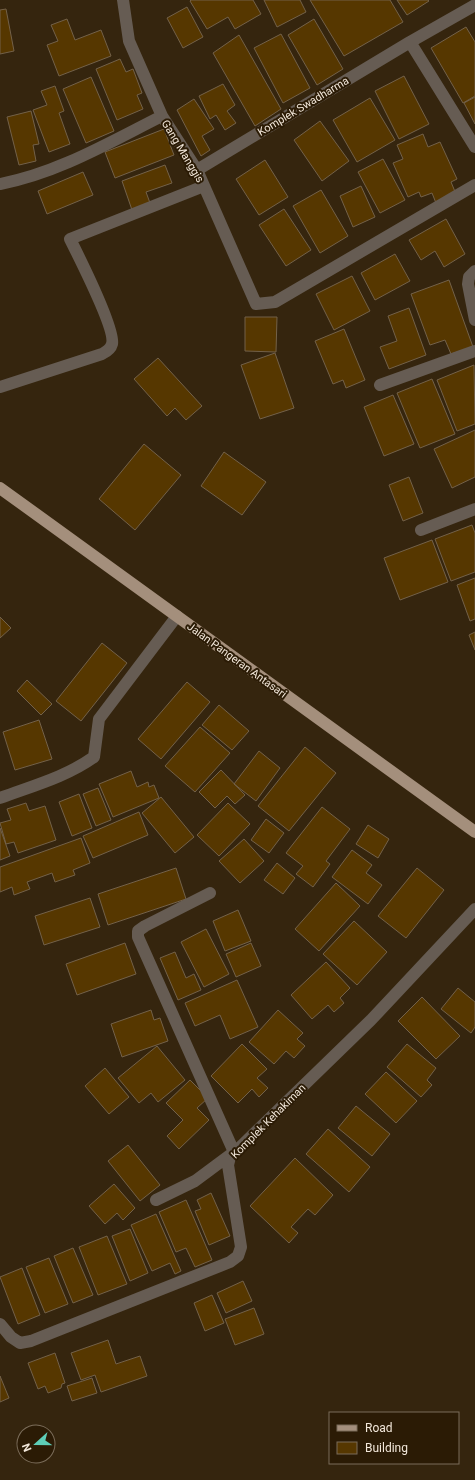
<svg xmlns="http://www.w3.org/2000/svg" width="475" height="1480" font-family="Roboto,sans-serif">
	<rect width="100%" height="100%" fill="#35250e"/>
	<path fill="#563700" stroke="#736149" d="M191 0H253L261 14 235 29 228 17 207 29 190 1Z
		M264 0H300L306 12 277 27Z
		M310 0H390L403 22 344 56Z
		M397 0H428L429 1 407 15Z
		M187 7 203 37 183 48 167 18Z
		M6 9 14 51 0 54V10Z
		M67 19 75 40 101 30 111 56 59 76 47 45 58 41 51 25Z
		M314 19 343 69 317 85 288 35Z
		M466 27 475 42V96L463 103 431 48Z
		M281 34 310 88 283 103 254 48Z
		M239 35 281 109 255 126 213 53Z
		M120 59 126 72 133 69 142 93 137 95 143 109 117 120 96 69Z
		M404 76 429 124 399 139 375 91Z
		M91 77 114 131 86 143 63 89Z
		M223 84 235 105 227 111 236 123 225 130 216 115 210 119 199 96Z
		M55 86 64 111 59 113 70 144 49 152 33 110 47 105 41 91Z
		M475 97V124L464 103Z
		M370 98 395 140 357 162 333 120Z
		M194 99 214 129 202 136 210 150 201 156 177 110Z
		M31 111 39 144 33 145 36 161 19 165 7 117Z
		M320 121 349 161 322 181 294 140Z
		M164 129 174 155 115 178 105 152Z
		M423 134 428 147 440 142 457 179 451 182 456 194 436 203 432 193 421 197 419 192 408 197 393 163 403 159 397 145Z
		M383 159 405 200 380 213 358 172Z
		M265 160 288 197 259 215 236 179Z
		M165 165 172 183 146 192 150 203 132 210 122 181Z
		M83 172 93 195 47 214 38 191Z
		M361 186 375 217 353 227 340 196Z
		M321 190 348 236 320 253 293 206Z
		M284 209 311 250 286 266 259 225Z
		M446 219 465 254 444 267 435 251 421 260 409 240Z
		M395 254 410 281 375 300 361 273Z
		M352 276 370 311 334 330 316 294Z
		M449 280 473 347 451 354 445 340 430 345 411 294Z
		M409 308 426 355 389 369 380 347 397 341 388 316Z
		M245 317H277L276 352 245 351Z
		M344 329 365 380 346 388 343 380 333 384 315 341Z
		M275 353 294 408 260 419 241 365Z
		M158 358 202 406 186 420 175 408 167 416 134 379Z
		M474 365 475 424 457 431 437 380Z
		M432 379 455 434 420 448 397 393Z
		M393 395 414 444 384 456 364 407Z
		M475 430V477L452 488 434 449Z
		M144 444 181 475 135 530 99 499Z
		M224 452 266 482 242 515 201 486Z
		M409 477 423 513 403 521 389 485Z
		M472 525 475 533V572L451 581 435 539Z
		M432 540 448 582 400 600 384 558Z
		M475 578V619L470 621 457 585Z
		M0 617 11 628 0 638Z
		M475 632V650L469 635Z
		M102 643 127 663 81 721 56 701Z
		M27 680 52 704 41 715 17 691Z
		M187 682 210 702 161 759 138 739Z
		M219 705 249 731 232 750 202 725Z
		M39 720 52 759 15 770 3 732Z
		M200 727 230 753 195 792 165 766Z
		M305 747 336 773 289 831 258 806Z
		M259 751 280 768 256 801 234 784Z
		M221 770 245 795 235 804 227 796 215 808 199 792Z
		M131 771 137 787 148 782 149 787 154 785 159 798 113 817 99 784Z
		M98 788 111 820 96 826 83 794Z
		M79 794 92 828 72 836 59 802Z
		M161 797 194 837 175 853 142 813Z
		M26 803 29 811 45 806 56 840 18 853 14 842 6 844 0 823 11 820 7 809Z
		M228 803 250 824 219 856 197 835Z
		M322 807 350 829 326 861 330 864 313 887 296 874 303 866 286 853Z
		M139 812 148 835 93 858 83 836Z
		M266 819 284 833 269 853 251 840Z
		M368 825 389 839 378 858 356 844Z
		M0 828 10 856 0 860Z
		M81 838 90 863 73 870 75 875 55 882 52 873 27 882 30 889 14 895 12 887 0 892V867Z
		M244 839 264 861 240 883 219 861Z
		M352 850 372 865 366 873 382 885 368 904 332 877Z
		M277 863 295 878 283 894 264 880Z
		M176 868 186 899 108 925 98 894Z
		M417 868 444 890 406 938 378 916Z
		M336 883 360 906 319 951 295 929Z
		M90 898 100 927 44 945 35 916Z
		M238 910 251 941 225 951 213 921Z
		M354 921 387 952 357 985 323 954Z
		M206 929 229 974 204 987 181 942Z
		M125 943 136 974 77 995 66 964Z
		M251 943 261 966 236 977 226 954Z
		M175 952 186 978 194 974 201 990 178 1000 160 958Z
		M326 962 350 988 340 998 344 1003 334 1012 328 1005 312 1019 291 995Z
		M237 980 258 1027 230 1039 220 1015 195 1026 185 1003Z
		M458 988 475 1002V1027L471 1033 441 1009Z
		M422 997 460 1036 436 1059 398 1021Z
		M151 1010 154 1020 160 1018 168 1041 122 1057 111 1024Z
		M278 1010 303 1033 297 1039 305 1046 294 1058 286 1051 274 1064 249 1042Z
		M242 1044 267 1069 257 1078 268 1088 259 1097 252 1089 238 1103 211 1076Z
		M407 1044 436 1068 427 1080 432 1085 421 1097 387 1067Z
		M157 1046 185 1080 158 1102 151 1093 139 1103 118 1078Z
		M105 1068 129 1097 109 1114 85 1086Z
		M386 1072 417 1101 396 1123 365 1094Z
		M190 1080 208 1098 197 1108 209 1120 179 1149 167 1136 183 1120 166 1103Z
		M356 1106 390 1134 372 1156 338 1128Z
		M328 1129 370 1167 349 1192 306 1154Z
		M128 1145 160 1185 140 1201 108 1161Z
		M295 1158 333 1195 315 1215 308 1209 291 1227 298 1233 289 1243 250 1206Z
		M114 1184 135 1208 123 1220 117 1213 105 1224 89 1206Z
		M211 1193 230 1236 209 1245 195 1211 201 1209 197 1200Z
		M186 1200 212 1260 195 1267 186 1248 176 1252 159 1212Z
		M156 1214 181 1271 175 1274 170 1263 152 1271 131 1225Z
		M130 1229 148 1273 130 1281 112 1236Z
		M107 1236 127 1284 98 1295 79 1247Z
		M73 1248 93 1295 73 1303 54 1256Z
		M49 1258 68 1304 45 1313 26 1267Z
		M22 1268 40 1315 18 1324 0 1277Z
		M243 1281 252 1301 226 1313 217 1293Z
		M212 1295 224 1323 205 1331 194 1303Z
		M254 1308 264 1334 235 1345 225 1319Z
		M108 1340 116 1364 140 1356 147 1376 101 1392 95 1375 81 1380 71 1353Z
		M55 1353 65 1383 62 1384 61 1388 48 1393 45 1386 38 1389 28 1363Z
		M0 1376 9 1398 0 1402Z
		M92 1378 97 1393 72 1401 67 1386Z"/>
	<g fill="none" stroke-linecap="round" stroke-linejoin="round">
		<path stroke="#665c53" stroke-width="12" d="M123 0 129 41 162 116 197 170 256 304 275 302 475 185
			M410 42 475 147
			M197 170 410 42 475 5
			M0 184C58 173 110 142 162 116
			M475 271 469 277 468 284 475 320
			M380 385 475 351
			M0 387 102 354C106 352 111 348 112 344 116 330 78 255 70 239L204 186
			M421 530 475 509
			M0 798C32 786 66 777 94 757L99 719 177 616
			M156 1200 195 1181 234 1152 138 937V931L145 926 210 893
			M0 1324 11 1337 20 1343 31 1341 230 1262 238 1256 241 1247 228 1165 230 1157 371 1020 475 909"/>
		<path stroke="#a48f7c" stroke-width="12" d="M0 488 475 832"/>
	</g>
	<g text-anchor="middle" stroke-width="4" stroke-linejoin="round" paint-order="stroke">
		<g font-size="11" fill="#f2e7da" stroke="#2b1b05">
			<text transform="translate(303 106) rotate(-31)" y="4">Komplek Swadharma</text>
			<text transform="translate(183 151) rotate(59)" y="4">Gang Manggis</text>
			<text transform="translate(237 660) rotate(36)" y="4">Jalan Pangeran Antasari</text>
			<text transform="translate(268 1121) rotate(-45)" y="4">Komplek Kehakiman</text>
		</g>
	</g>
	<rect x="329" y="1412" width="130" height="52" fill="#2b1b05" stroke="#7b6d5a"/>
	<rect x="337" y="1425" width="20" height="6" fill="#a48f7c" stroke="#7b6d5a"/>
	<text x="365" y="1432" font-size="12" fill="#f2e7da">Road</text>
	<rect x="337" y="1442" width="20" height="12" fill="#563700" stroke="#7b6d5a"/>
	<text x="365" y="1452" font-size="12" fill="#f2e7da">Building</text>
	<g transform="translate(36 1444) rotate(249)"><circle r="19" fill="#2b1b05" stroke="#7b6d5a"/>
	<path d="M0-3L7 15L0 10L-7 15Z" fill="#5eceb8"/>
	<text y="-6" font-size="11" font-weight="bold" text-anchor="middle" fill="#f2e7da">N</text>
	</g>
</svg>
